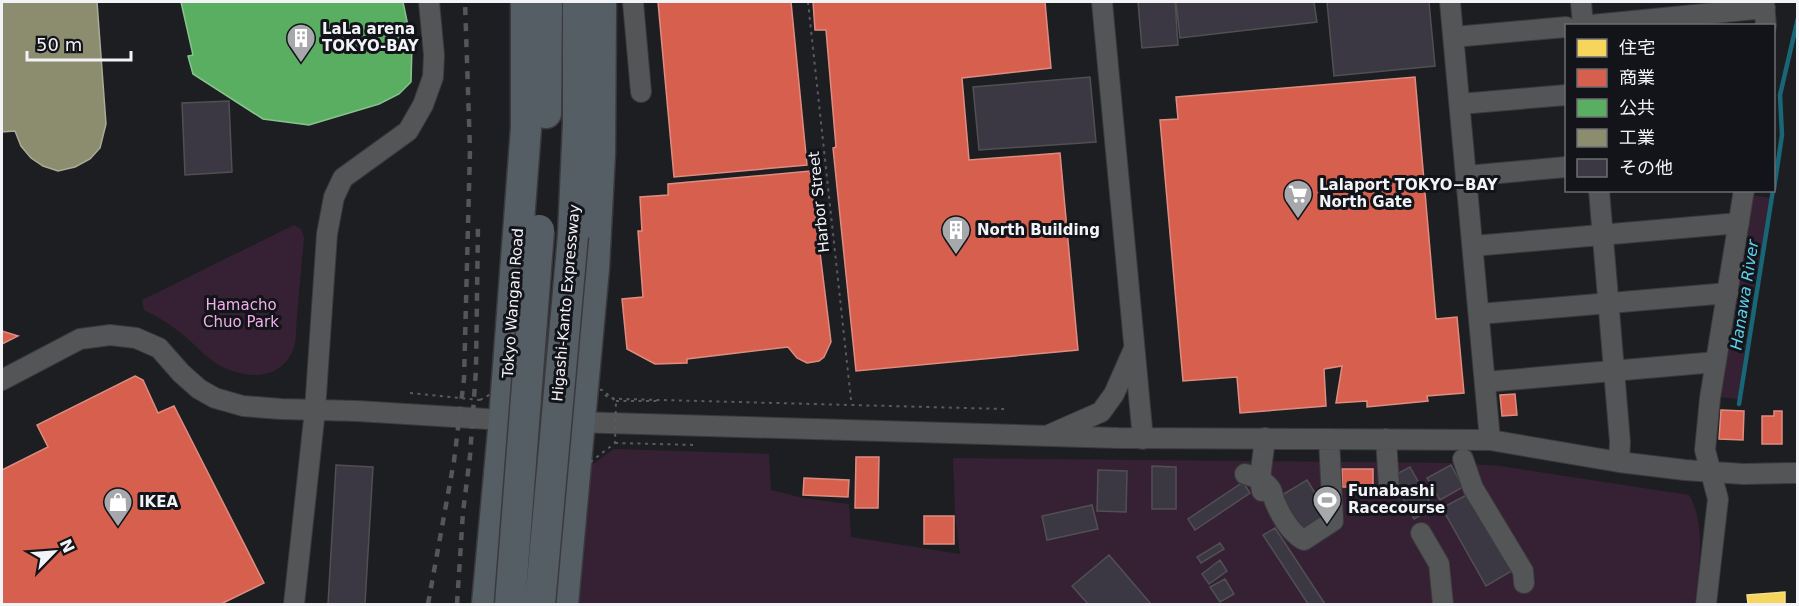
<svg xmlns="http://www.w3.org/2000/svg" width="1799" height="606" font-family="'DejaVu Sans','Noto Sans JP',sans-serif">
	<rect width="100%" height="100%" fill="#1d1e22"/>
	<path fill="#362134" d="M1750 195 1771 198 1753 293 1738 399 1719 397Z
		M294 225 301 229 304 237C302 263 299 289 297 315 296 325 297 337 294 347 282 382 244 380 217 364 204 356 195 344 182 334 170 324 158 317 144 310L142 300Z
		M614 449 769 454 771 490 803 498 849 504 851 537 960 554 955 515 953 458 1455 463 1500 466 1689 495C1707 525 1698 571 1695 604H574L590 466Z"/>
	<path fill="#f6d55c" stroke="#f5de8a" stroke-width="1.5" d="M1785 592V604H1748L1747 595Z"/>
	<path fill="#d6604d" stroke="#de8c80" stroke-width="1.5" d="M658 2H791L807 165 674 177Z
		M813 2H1045L1051 68 962 78 969 160 1060 153 1078 350 856 371 833 148 836 147 826 30H815Z
		M1415 77 1436 319 1457 317 1464 393 1427 396 1428 401 1367 407V401L1336 403 1342 366 1324 369 1326 406 1240 413 1237 377 1183 381 1160 120 1178 119 1176 97Z
		M810 171 831 342 824 357 819 361 807 363 797 358 788 347 687 359V363L655 364 627 349 622 299 643 297 638 231H642L640 197 668 195V184Z
		M2 331 18 336 2 344Z
		M135 376 143 380 158 413 174 406 264 583 221 604H2V470L48 447 37 425Z
		M1515 394 1517 415 1502 416 1500 395Z
		M1721 410 1744 411 1743 440 1719 439Z
		M1774 411H1782V444H1762V416H1774Z
		M856 457H879L878 508H855Z
		M1342 469H1373V487H1342Z
		M804 478 849 480 848 497 803 495Z
		M924 516H954V544H924Z"/>
	<path fill="#5aae61" stroke="#88c38e" stroke-width="1.5" d="M181 2H403L412 45 411 82 399 94 379 104 309 125 263 119 193 74 188 56 193 55Z"/>
	<path fill="#8c8c6e" stroke="#abab97" stroke-width="1.5" d="M2 2H97L106 124 100 148 90 159 75 167 58 171 43 166 31 158 21 146 15 131 2 132Z"/>
	<g fill="none" stroke-linecap="round" stroke-linejoin="round">
		<path stroke="#196677" stroke-width="4.5" d="M1774 189 1782 135 1780 95 1798 18
			M1739 404 1773 190"/>
	</g>
	<path fill="#3b3843" stroke="#505053" stroke-width="1.5" d="M1138 2H1175L1178 45 1142 48Z
		M1176 2H1314L1317 22 1180 38Z
		M1327 2H1429L1435 66 1334 76Z
		M1090 77 1096 142 979 150 973 87Z
		M229 101 232 172 185 175 182 103Z
		M336 465 373 467 365 604H328Z
		M1451 465 1463 487 1440 500 1427 478Z
		M1152 466 1176 467V509H1152Z
		M1410 467 1433 508 1414 519 1391 477Z
		M1098 470 1127 471 1126 512 1097 511Z
		M1307 480 1331 519 1300 537 1277 498Z
		M1243 482 1250 493 1195 530 1188 519Z
		M1472 492 1515 569 1486 586 1442 508Z
		M1092 505 1098 529 1047 540 1042 516Z
		M1275 528 1325 604H1308L1263 535Z
		M1220 543 1224 549 1201 563 1197 557Z
		M1109 555 1151 604H1088L1072 586Z
		M1220 560 1227 571 1209 584 1202 574Z
		M1225 579 1234 594 1220 602 1210 587Z"/>
	<g fill="none" stroke-linecap="round" stroke-linejoin="round">
		<g stroke="#3a3a3e" stroke-width="22">
			<path id="minor" d="M633 2 641 92
				M1102 2 1143 439
				M1450 2 1490 440
				M1581 2 1583 26
				M1764 2 1766 26
				M1582 26 1765 8
				M1454 37 1566 27
				M1460 104 1566 95
				M1466 176 1566 167
				M1599 190 1620 442 1619 462
				M1473 246 1739 223
				M1479 314 1728 293
				M2 380 80 339 110 335 136 338 159 348 181 373 199 389 215 398 243 406 281 409 357 411 504 420 1118 438 1490 440 1619 462 1685 470 1743 474 1798 473
				M1485 382 1716 362
				M1051 434 1101 412 1114 394 1133 351
				M1386 439 1389 486
				M1463 459 1473 488 1523 571 1524 583
				M1245 474C1255 477 1264 480 1270 488 1273 492 1273 498 1275 502 1281 516 1290 533 1304 540L1333 521 1329 439
				M1262 491 1260 479 1265 438
				M1421 533 1439 564 1443 604
				M527 578 539 452
				M294 604 315 410 327 234 334 197 343 178 408 131 423 105 433 77 434 55 429 2
				M1706 604 1718 499 1705 450 1710 398 1744 190"/>
		</g>
		<g stroke="#3a3a3e" stroke-width="33">
			<path id="highway" d="M546 113 547 2
				M573 236 578 123V2
				M487 604 504 420 526 128V2
				M563 604 594 268 600 153 601 2"/>
		</g>
		<path stroke="#5a5b5e" stroke-width="2" stroke-dasharray="3 4.5" stroke-linecap="butt" d="M808 2 851 400
			M410 393 480 400
			M605 395 609 398 623 399 1004 409
			M616 401H661
			M615 443 697 445"/>
		<use href="#minor" stroke="#545557" stroke-width="20"/>
		<use href="#highway" stroke="#565e65" stroke-width="30"/>
		<path stroke="#555659" stroke-width="4.5" stroke-dasharray="8 8" stroke-linecap="butt" d="M428 604 454 461 464 379 470 150 465 2
			M457 604 463 512 470 456 476 369 478 224"/>
		<g stroke="#3a3a3e" stroke-width="33" stroke-linecap="butt">
			<path id="highway-bridge" d="M510 604 539 230
				M540 604 573 236"/>
		</g>
		<path stroke="#5a5b5e" stroke-width="2" stroke-dasharray="3 4.5" stroke-linecap="butt" d="M480 400 491 394 496 380 507 381
			M484 521 493 522
			M568 529 581 530 588 464 615 443 616 401 602 390 581 388"/>
		<use href="#highway-bridge" stroke="#565e65" stroke-width="30"/>
	</g>
	<defs>
		<g id="building-pin" transform="scale(1.5)"><path d="M0 17L-7.5 6A9.5 9.5 0 1 1 7.5 6Z" fill="#a7a8ac" stroke="#12141a"/><path d="M-4-6H4V6H1V3H-1V6H-4ZM-2.5-4.3h1.7v1.8h-1.7ZM.8-4.3h1.7v1.8H.8ZM-2.5-1h1.7V.8h-1.7ZM.8-1h1.7V.8H.8Z" fill="#fff"/></g>
		<g id="supermarket-pin" transform="scale(1.5)"><path d="M0 17L-7.5 6A9.5 9.5 0 1 1 7.5 6Z" fill="#a7a8ac" stroke="#12141a"/><path d="M-6-5.5h2.5l.6 2H6L4.5 2H-2.5L-4.4-4H-6ZM-1.5 3.2a1.3 1.3 0 1 0 .1 0ZM3 3.2a1.3 1.3 0 1 0 .1 0Z" fill="#fff"/></g>
		<g id="stadium-pin" transform="scale(1.5)"><path d="M0 17L-7.5 6A9.5 9.5 0 1 1 7.5 6Z" fill="#a7a8ac" stroke="#12141a"/><path d="M0-5a6.5 5 0 1 0 0 10a6.5 5 0 1 0 0-10ZM-3.5-1.8h7v3.6h-7Z" fill="#fff"/></g>
		<g id="shop-pin" transform="scale(1.5)"><path d="M0 17L-7.5 6A9.5 9.5 0 1 1 7.5 6Z" fill="#a7a8ac" stroke="#12141a"/><path d="M-5-2.5h2.3a2.7 3.5 0 0 1 5.4 0H5L5.5 6h-11ZM-1.5-2.5h3a1.5 2.3 0 0 0-3 0Z" fill="#fff"/></g>
	</defs>
	<g fill-rule="evenodd">
		<use href="#building-pin" x="301" y="38"/>
		<use href="#supermarket-pin" x="1298" y="194"/>
		<use href="#building-pin" x="956" y="230"/>
		<use href="#stadium-pin" x="1327" y="500"/>
		<use href="#shop-pin" x="118" y="502"/>
	</g>
	<g text-anchor="middle" stroke-width="6" stroke-linejoin="round" paint-order="stroke">
		<g font-size="15" font-weight="bold" fill="#f2f3f7" stroke="#12141a" text-anchor="start">
			<text x="322" y="34">LaLa arena<tspan x="322" dy="17">TOKYO-BAY</tspan></text>
			<text x="1319" y="190">Lalaport TOKYO−BAY<tspan x="1319" dy="17">North Gate</tspan></text>
			<text x="977" y="235">North Building</text>
			<text x="1348" y="496">Funabashi<tspan x="1348" dy="17">Racecourse</tspan></text>
			<text x="139" y="507">IKEA</text>
		</g>
		<g font-size="15" fill="#f2f3f7" stroke="#12141a">
			<text transform="translate(819 202) rotate(-96)" y="5">Harbor Street</text>
			<text transform="translate(513 303) rotate(-86)" y="5">Tokyo Wangan Road</text>
			<text transform="translate(566 303) rotate(-85)" y="5">Higashi-Kanto Expressway</text>
		</g>
		<g font-size="15" fill="#f3aee9" stroke="#12141a">
			<text x="241" y="310">Hamacho<tspan x="241" dy="17">Chuo Park</tspan></text>
		</g>
		<g font-size="16" font-style="italic" fill="#5ed2ec" stroke="#12141a">
			<text transform="translate(1744 295) rotate(-81)" y="6">Hanawa River</text>
		</g>
	</g>
	<rect width="1799" height="606" fill="none" stroke="#f2f3f7" stroke-width="6"/>
	<rect x="1565" y="24" width="210" height="168" fill="#12141a" stroke="#6c6d72" stroke-width="1.5"/>
	<rect x="1577" y="39" width="30" height="18" fill="#f6d55c" stroke="#6c6d72" stroke-width="1.5"/>
	<text x="1619" y="54" font-size="18" fill="#f2f3f7">住宅</text>
	<rect x="1577" y="69" width="30" height="18" fill="#d6604d" stroke="#6c6d72" stroke-width="1.5"/>
	<text x="1619" y="84" font-size="18" fill="#f2f3f7">商業</text>
	<rect x="1577" y="99" width="30" height="18" fill="#5aae61" stroke="#6c6d72" stroke-width="1.5"/>
	<text x="1619" y="114" font-size="18" fill="#f2f3f7">公共</text>
	<rect x="1577" y="129" width="30" height="18" fill="#8c8c6e" stroke="#6c6d72" stroke-width="1.5"/>
	<text x="1619" y="144" font-size="18" fill="#f2f3f7">工業</text>
	<rect x="1577" y="159" width="30" height="18" fill="#3b3843" stroke="#6c6d72" stroke-width="1.5"/>
	<text x="1619" y="174" font-size="18" fill="#f2f3f7">その他</text>
	<g transform="translate(54 552) rotate(65)" stroke="#12141a" stroke-width="4.5" paint-order="stroke">
	<path d="M0-4.5L10 22L0 15L-10 22Z" fill="#f2f3f7"/>
	<text y="-9" font-size="16" font-weight="bold" text-anchor="middle" fill="#f2f3f7">N</text>
	</g>
	<path d="M27 51v9h104v-9" fill="none" stroke="#f2f3f7" stroke-width="3"/>
	<text x="36" y="51" font-size="18" fill="#f2f3f7" stroke="#12141a" stroke-width="4.5" paint-order="stroke">50 m</text>
</svg>
